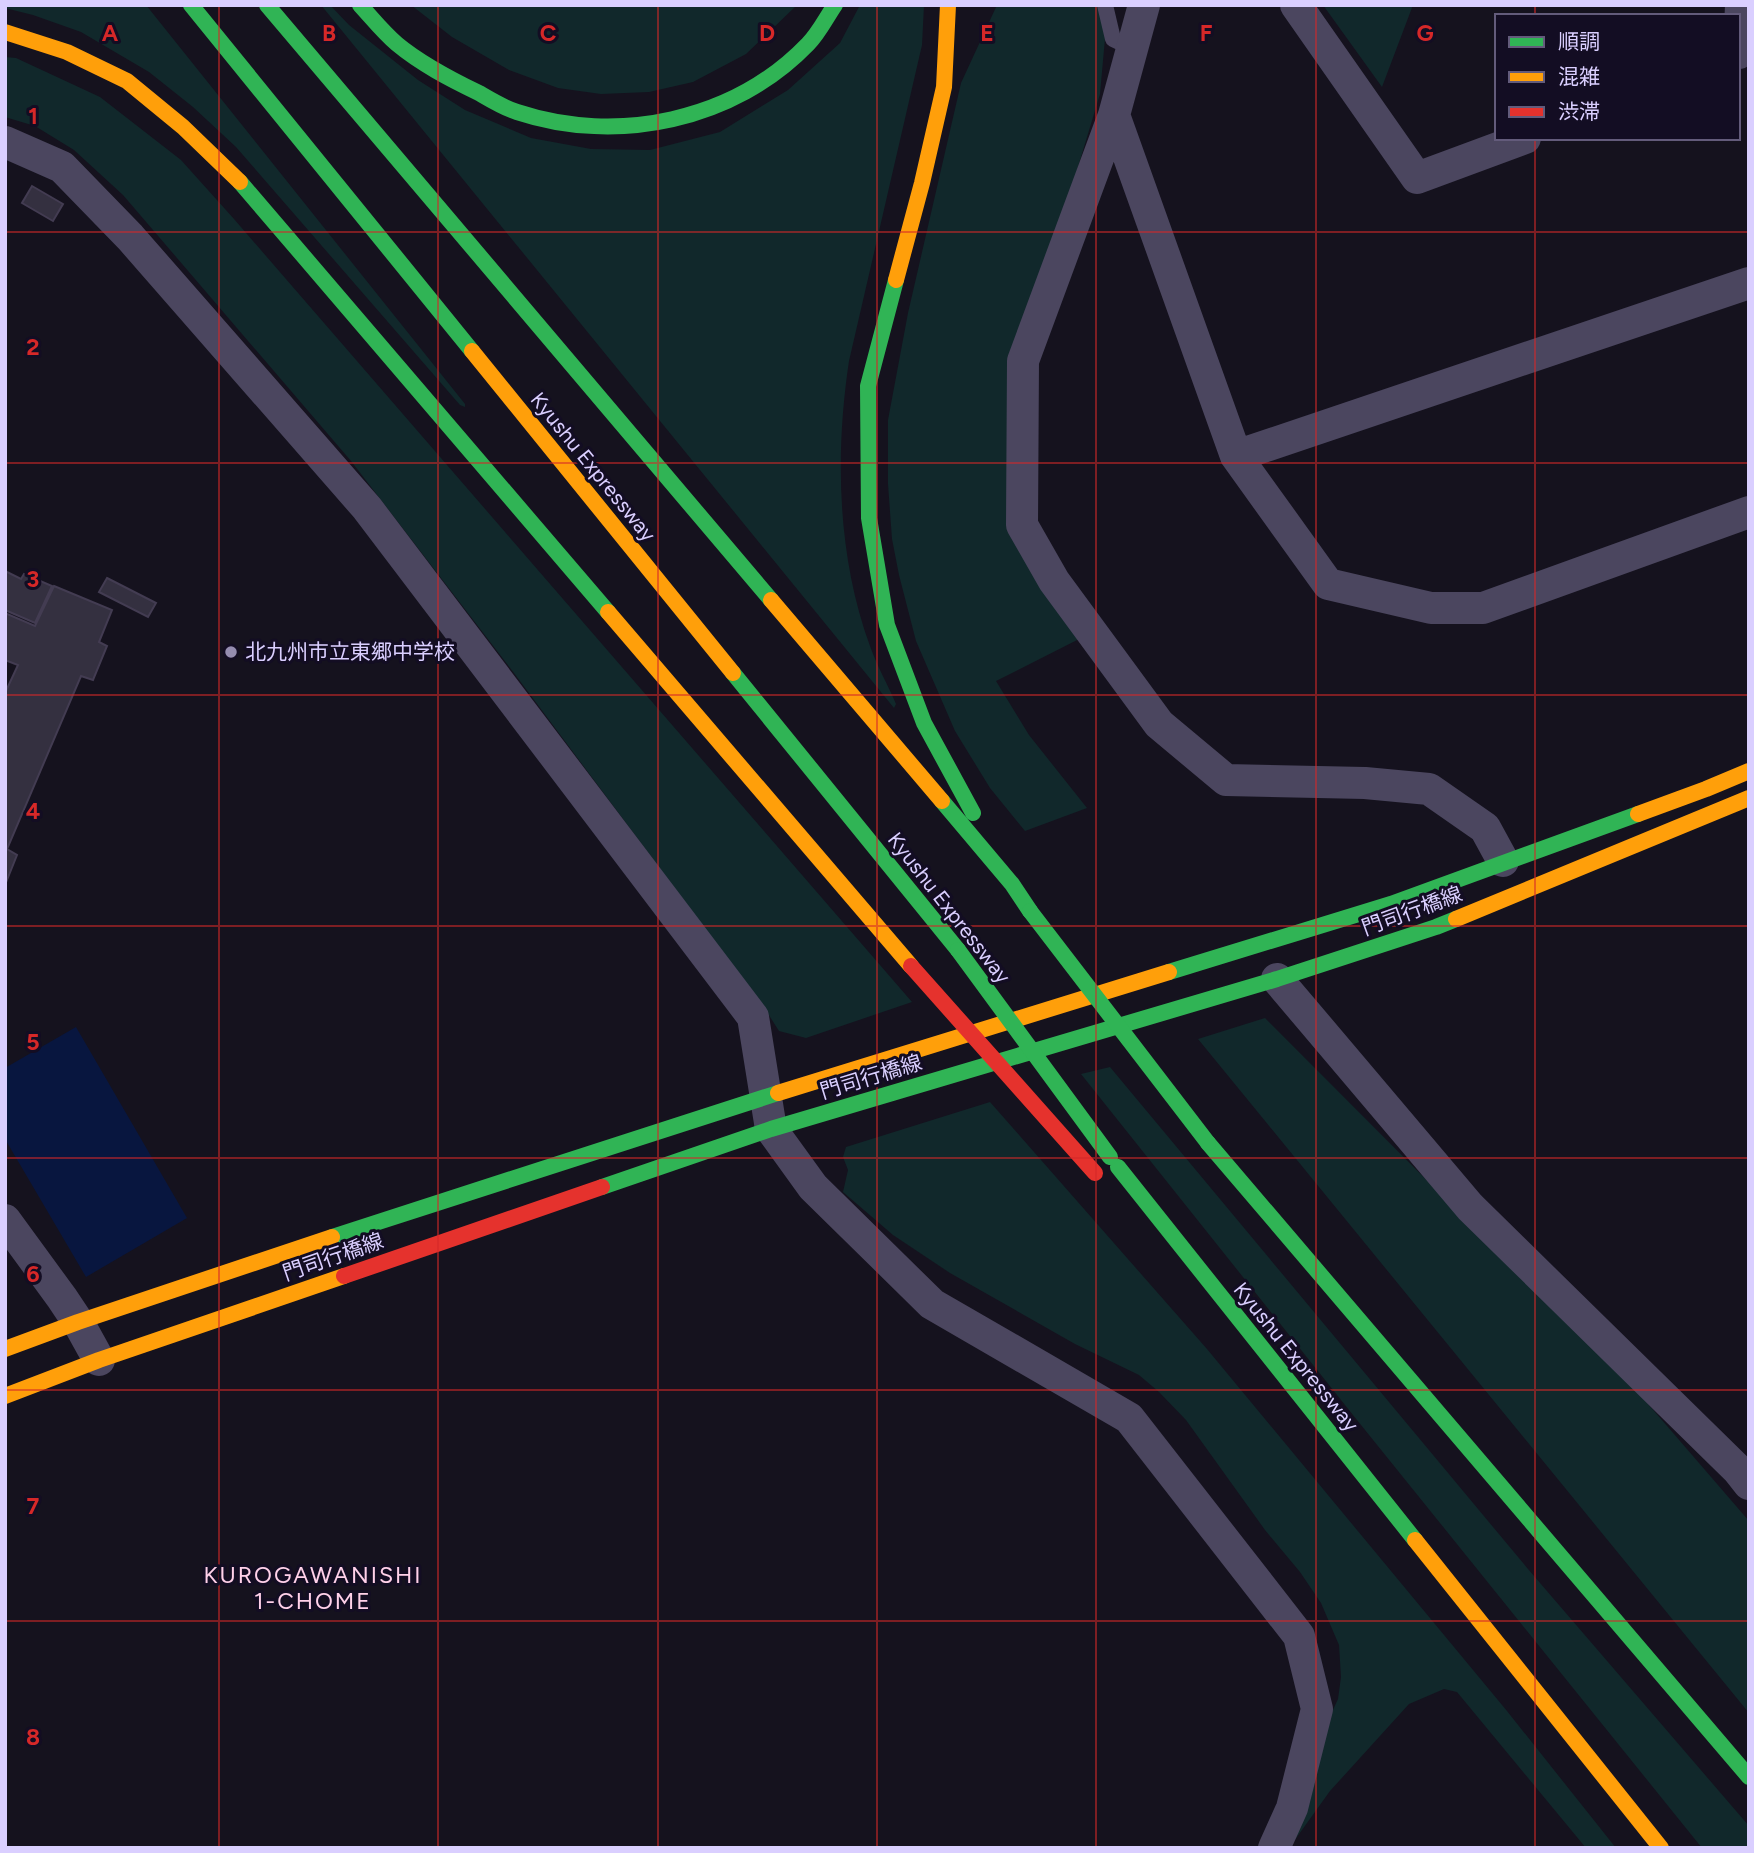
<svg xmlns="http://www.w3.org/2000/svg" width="1754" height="1853" font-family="Figtree,'Noto Sans JP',sans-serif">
	<rect width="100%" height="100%" fill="#15121e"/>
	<path fill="#11282b" d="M5 5H146L465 404V407L460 405 236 147 193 107 149 72 81 32 33 15 5 8Z
		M321 5H330L349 25 418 80 465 110 531 138 591 149 650 150 720 132 788 90 840 43 860 5H924L922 45 849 361C835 454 837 556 870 646 877 666 888 685 896 704L894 708Z
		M411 5H797L746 54 693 82 649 92 601 94 558 88 509 70 452 37Z
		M997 5H1108L1100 94 1021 356 1023 519 1085 636 996 681 1029 735 1087 808 1025 831 990 788 955 731 916 641 899 575 892 539 888 484V420L908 313 961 83Z
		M1323 5H1413L1382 87Z
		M5 57 16 58 100 97 181 160 234 219 912 1002 806 1038 779 1031 765 1009 514 673 351 461 123 195 74 150 35 126 5 117Z
		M1265 1018 1636 1390 1749 1521V1713L1198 1039Z
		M1110 1067 1528 1569 1749 1826V1848H1702L1361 1425 1081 1074Z
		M990 1102 1207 1349 1507 1711 1616 1848H1586L1457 1692 1444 1689 1409 1704 1330 1791 1289 1848 1321 1736 1338 1699 1341 1677 1339 1645 1321 1603 1300 1572 1265 1530 1186 1420 1159 1392 1139 1375 1075 1344 950 1273 893 1235 843 1192 848 1170 843 1157 846 1147Z"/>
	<path fill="#08163f" d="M76 1027 187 1218 86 1277 5 1139V1068Z"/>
	<path fill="#343040" stroke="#433c52" stroke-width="2" d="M32 186 63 204 53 221 22 203Z
		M5 571 21 579 24 574 52 586 35 623 5 610Z
		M107 578 156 603 148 617 99 592Z
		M54 586 112 610 99 642 107 646 93 680 81 676 7 849 17 855 5 885V693L18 665 5 660V613L35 626Z"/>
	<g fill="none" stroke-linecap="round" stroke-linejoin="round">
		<path stroke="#4b465f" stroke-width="16" d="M1105 5 1113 39 1132 48"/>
		<path stroke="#4b465f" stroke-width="32" d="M1144 5 1114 115 1023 361 1022 525 1054 581 1159 724 1226 780 1365 783 1429 789 1485 828 1503 861
			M1296 5 1417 178 1525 138
			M1739 53 1741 5
			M1114 115 1236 456 1328 584 1431 608H1483L1749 512
			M5 142 62 167 130 237 367 508 753 1017 771 1129 813 1187 932 1304 1129 1418 1299 1636 1317 1709 1292 1808 1274 1848
			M1236 456 1749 283
			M1277 979 1470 1207 1738 1470 1749 1484
			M5 1220 62 1298 78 1322 99 1360"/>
		<path stroke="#30b455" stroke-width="16" d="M191 5 472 351
			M267 5 771 600
			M360 5C372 18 383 32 397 44 421 64 450 79 479 93 491 100 504 108 517 112 617 145 734 121 808 44 819 33 826 18 835 5
			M240 182 608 612
			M896 280 868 386 869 518 887 625 924 723 973 813
			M733 673 958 950
			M942 801 1012 884 1030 911
			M1169 972 1391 904 1638 814
			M1208 1143 1749 1777
			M1118 1167 1415 1540
			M602 1187 771 1129 1277 979 1436 927 1456 919
			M332 1237 778 1093"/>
		<path stroke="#ff9f0a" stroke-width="16" d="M5 32 67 52 127 81 183 127 240 182
			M896 280 922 183 944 87 948 5
			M472 351 733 673
			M771 600 942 801
			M608 612 911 966
			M1638 814 1706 789 1749 771
			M1456 919 1749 798
			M778 1093 1169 972
			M5 1349 78 1322 332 1237
			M5 1396 99 1360 344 1276
			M1415 1540 1661 1848"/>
		<path stroke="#e5322d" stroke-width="16" d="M344 1276 602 1187"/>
		<path stroke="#30b455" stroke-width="16" d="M1030 911 1208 1143
			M958 950 1110 1157"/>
		<path stroke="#e5322d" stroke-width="16" d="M911 966 1095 1173"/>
	</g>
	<path fill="none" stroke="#d62828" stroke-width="2" stroke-opacity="0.55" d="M219 5V1848M438 5V1848M658 5V1848M877 5V1848M1096 5V1848M1316 5V1848M1535 5V16M1535 138V1848M5 232H1749M5 463H1749M5 695H1749M5 926H1749M5 1158H1749M5 1390H1749M5 1621H1749"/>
	<circle fill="#958db0" stroke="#130d23" stroke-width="2.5" cx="231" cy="652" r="7"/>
	<g text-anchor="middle" stroke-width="6" stroke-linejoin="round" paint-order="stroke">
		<g font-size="21" fill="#dacfff" stroke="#130d23">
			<text transform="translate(593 467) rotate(51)" y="7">Kyushu Expressway</text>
			<text transform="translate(949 908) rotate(52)" y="7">Kyushu Expressway</text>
			<text transform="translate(1412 911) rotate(-20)" y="7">門司行橋線</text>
			<text transform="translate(871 1077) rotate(-17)" y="7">門司行橋線</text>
			<text transform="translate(333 1257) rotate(-19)" y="7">門司行橋線</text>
			<text transform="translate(1296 1357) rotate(51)" y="7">Kyushu Expressway</text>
		</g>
		<g font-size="21" fill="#dacfff" stroke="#130d23" text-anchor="start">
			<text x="245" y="659">北九州市立東郷中学校</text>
		</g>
		<g font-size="23" letter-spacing="2" fill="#ffd1e9" stroke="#130d23">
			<text x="313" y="1583">KUROGAWANISHI<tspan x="313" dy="26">1-CHOME</tspan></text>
		</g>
	</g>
	<g font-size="23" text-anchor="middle" font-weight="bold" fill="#d62828" stroke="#130d23" stroke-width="6" stroke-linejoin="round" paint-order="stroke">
		<text x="110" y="41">A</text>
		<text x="329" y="41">B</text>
		<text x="548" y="41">C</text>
		<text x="767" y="41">D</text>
		<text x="987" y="41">E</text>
		<text x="1206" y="41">F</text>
		<text x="1425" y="41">G</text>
		<text x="33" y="124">1</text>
		<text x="33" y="355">2</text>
		<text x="33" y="587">3</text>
		<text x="33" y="819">4</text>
		<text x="33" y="1050">5</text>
		<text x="33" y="1282">6</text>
		<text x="33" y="1514">7</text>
		<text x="33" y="1745">8</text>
	</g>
	<rect width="1754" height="1853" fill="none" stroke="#dacfff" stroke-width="14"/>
	<rect x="1495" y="14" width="245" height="126" fill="#130d23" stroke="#635b7b" stroke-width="2"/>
	<rect x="1509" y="37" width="35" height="10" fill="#30b455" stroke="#635b7b" stroke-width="2"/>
	<text x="1558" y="49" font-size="21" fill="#dacfff">順調</text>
	<rect x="1509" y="72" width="35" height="10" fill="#ff9f0a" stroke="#635b7b" stroke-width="2"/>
	<text x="1558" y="84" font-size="21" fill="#dacfff">混雑</text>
	<rect x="1509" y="107" width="35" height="10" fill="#e5322d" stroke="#635b7b" stroke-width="2"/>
	<text x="1558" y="119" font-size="21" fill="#dacfff">渋滞</text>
</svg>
